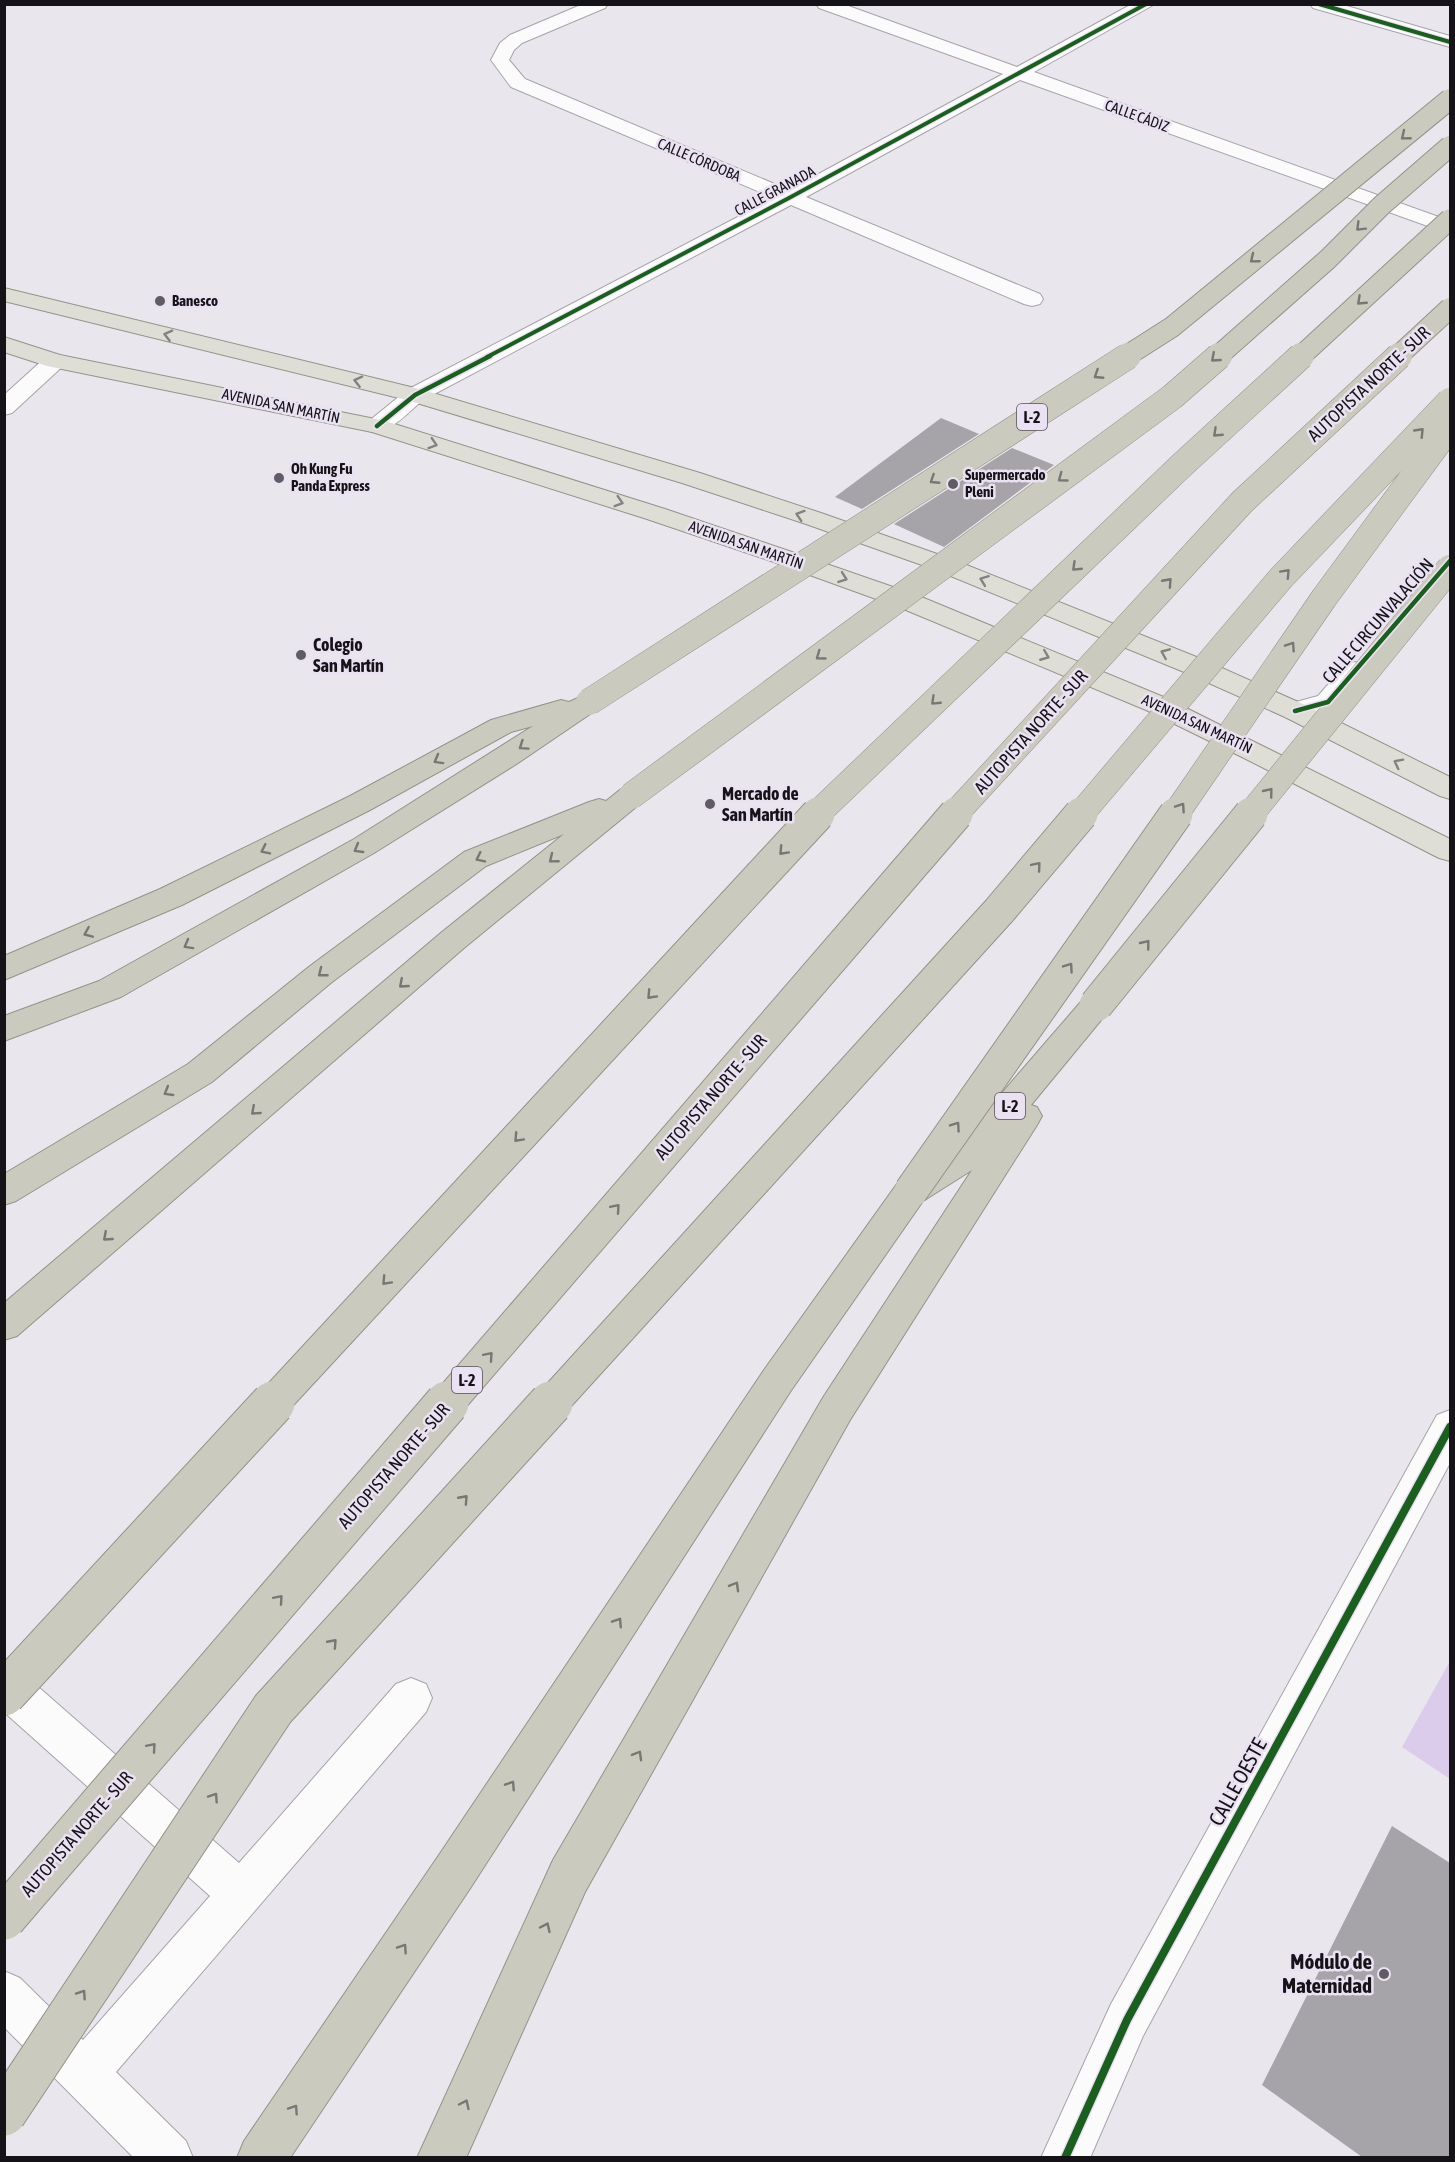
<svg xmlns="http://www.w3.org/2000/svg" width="1455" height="2162" font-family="'Asap Condensed',sans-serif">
	<rect width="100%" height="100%" fill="#eae6ee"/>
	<path fill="#dbcceb" d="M1450 1661V1779L1402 1747Z"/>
	<path fill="#a6a3a9" d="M941 418 979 434 862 509 835 497Z
		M1012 448 1054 465 944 547 894 524Z
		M1392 1826 1450 1863V2157H1362L1262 2085Z"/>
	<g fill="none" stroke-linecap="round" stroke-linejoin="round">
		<g stroke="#a6a3a9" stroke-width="2">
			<path id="minor" d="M583 4H608L605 8 522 43 514 50 509 60 525 79 789 190 1003 74 819 8 816 4H843L1017 67 1132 4H1155L1034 72 1450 221V234L1020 80 806 197 1040 294 1043 299 1040 304 1032 306 1024 304 791 205 423 400C408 412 389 436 369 431L365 426 369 421 407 390 774 198 511 87 491 60 500 43 510 35Z
				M1310 4H1340L1450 36V47L1313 8Z
				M55 354 63 356 66 361 63 366 12 413 4 415V395L47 356Z
				M1355 662 1365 665 1369 671 1338 708 1295 720 1285 717 1281 711 1285 705 1318 696 1345 665Z
				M1450 1410V1463L1143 2036 1090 2158H1041L1111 2004 1437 1415Z
				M4 1664 19 1670 239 1863 396 1684 411 1678 426 1684 432 1698 426 1712 116 2072 186 2141 193 2158H134L4 2027V1971L20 1978 83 2040 210 1896 4 1712Z"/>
		</g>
		<g stroke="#949389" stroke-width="2">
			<path id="major" d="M4 288 423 390 700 473 824 514 954 560 1204 660 1305 705 1450 777V799L1440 796 1285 717 1184 672 936 570 806 524 682 483 407 400 4 301Z
				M4 337 60 355 385 421 665 509 789 551 919 596 1166 698 1450 839V861L1439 858 1244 758 1146 710 901 608 771 561 647 519 372 432 47 366 4 352Z"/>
		</g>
		<g stroke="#949389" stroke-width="2">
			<path id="highway" d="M589 693 599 696 603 702 599 708 515 765 374 853 121 997 4 1041V1016L99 981 354 839 533 726 511 732 370 810 182 905 4 980V956L160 889 350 796 491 720 561 700 569 702Z
				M631 786 641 789 645 796 641 803 464 948 17 1336 4 1340V1303L442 932 564 834 486 866 332 982 212 1082 16 1201 4 1205V1174L188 1064 310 966 464 852 589 802 599 799 606 801 621 789Z
				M1096 993 1107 997 1112 1005 1107 1013 1031 1105 1037 1107 1042 1116 1037 1125 850 1420 585 1892 466 2158H417L553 1860 824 1396 972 1170 923 1201 790 1392 471 1887 290 2158H237L244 2141 439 1855 764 1370 899 1181 958 1144 1085 997Z"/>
		</g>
		<use href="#minor" fill="#fcfbfc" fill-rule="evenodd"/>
		<use href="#major" fill="#deded7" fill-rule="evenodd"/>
		<use href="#highway" fill="#cbcabe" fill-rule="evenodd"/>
		<g stroke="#949389" stroke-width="22" stroke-linecap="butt">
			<path id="highway-bridge-far3" d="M1125 357 1172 327 1450 99
				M1217 357 1328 259 1382 205 1450 146
				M1300 357 1450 219
				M1397 357 1450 308"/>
		</g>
		<g stroke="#949389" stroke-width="27" stroke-linecap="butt">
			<path id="highway-bridge-far2" d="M589 702 1128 356
				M631 796 1172 397 1219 356
				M816 815 1183 464 1301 356
				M954 815 1242 502 1399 356
				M1080 815 1281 578 1450 401
				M1175 815 1324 598 1449 428
				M1250 815 1450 568"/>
		</g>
		<g stroke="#949389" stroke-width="35" stroke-linecap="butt">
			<path id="highway-bridge-far1" d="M1096 1005 1251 814
				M911 1191 1176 814
				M271 1405 818 814
				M446 1405 956 814
				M550 1405 999 911 1081 814"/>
		</g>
		<g stroke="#949389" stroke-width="45" stroke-linecap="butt">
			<path id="highway-bridge" d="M4 1694 273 1403
				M4 1918 447 1403
				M4 2114 273 1709 551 1403"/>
		</g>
		<use href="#highway-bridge-far3" stroke="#cbcabe" stroke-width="20"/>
		<use href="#highway-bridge-far2" stroke="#cbcabe" stroke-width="26"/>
		<use href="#highway-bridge-far1" stroke="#cbcabe" stroke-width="33"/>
		<use href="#highway-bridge" stroke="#cbcabe" stroke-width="43"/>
		<g stroke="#eae2f2" stroke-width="6">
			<path id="cycleway-far2" d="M1319 4 1450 42
				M487 357 789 198 1146 4"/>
		</g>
		<g stroke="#eae2f2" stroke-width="8">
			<path id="cycleway-far1" d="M377 426 415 395 490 356
				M1295 711 1328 702 1450 561"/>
		</g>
		<g stroke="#eae2f2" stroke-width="11">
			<path id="cycleway" d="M1065 2158 1127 2020 1450 1427"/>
		</g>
		<use href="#cycleway-far2" stroke="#1b5e20" stroke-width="4"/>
		<use href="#cycleway-far1" stroke="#1b5e20" stroke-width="4.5"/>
		<use href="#cycleway" stroke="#1b5e20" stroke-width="8"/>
	</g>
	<defs><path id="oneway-chevron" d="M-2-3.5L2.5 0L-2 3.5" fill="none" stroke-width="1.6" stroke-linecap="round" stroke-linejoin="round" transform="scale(1.5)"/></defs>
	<g stroke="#797773">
		<use href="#oneway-chevron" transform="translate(1405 136) rotate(141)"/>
		<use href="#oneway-chevron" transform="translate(1360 227) rotate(135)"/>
		<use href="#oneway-chevron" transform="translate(1254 259) rotate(141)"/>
		<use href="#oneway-chevron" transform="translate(1361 301) rotate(137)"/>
		<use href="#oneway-chevron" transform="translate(1215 358) rotate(139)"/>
		<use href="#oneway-chevron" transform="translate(1098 375) rotate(147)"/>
		<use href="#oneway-chevron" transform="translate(1420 432) rotate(-46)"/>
		<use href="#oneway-chevron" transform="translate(1217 433) rotate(137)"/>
		<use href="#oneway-chevron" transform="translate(1062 478) rotate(144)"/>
		<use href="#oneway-chevron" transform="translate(934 480) rotate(147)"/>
		<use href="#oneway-chevron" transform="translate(1076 567) rotate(136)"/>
		<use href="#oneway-chevron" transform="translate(1286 573) rotate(-47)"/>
		<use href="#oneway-chevron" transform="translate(1168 582) rotate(-48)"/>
		<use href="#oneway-chevron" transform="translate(1291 646) rotate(-56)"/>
		<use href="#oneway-chevron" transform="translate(820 656) rotate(144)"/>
		<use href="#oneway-chevron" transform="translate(935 701) rotate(136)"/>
		<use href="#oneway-chevron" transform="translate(523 746) rotate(146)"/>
		<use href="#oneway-chevron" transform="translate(438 760) rotate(151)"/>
		<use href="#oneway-chevron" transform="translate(1269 792) rotate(-51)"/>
		<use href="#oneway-chevron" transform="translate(1181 807) rotate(-56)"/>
		<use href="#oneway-chevron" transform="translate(358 849) rotate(150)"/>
		<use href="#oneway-chevron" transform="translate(265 850) rotate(154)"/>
		<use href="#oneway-chevron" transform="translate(783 851) rotate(133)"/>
		<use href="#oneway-chevron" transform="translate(480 858) rotate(154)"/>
		<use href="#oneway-chevron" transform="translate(553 859) rotate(141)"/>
		<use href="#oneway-chevron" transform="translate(1037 866) rotate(-50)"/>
		<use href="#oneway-chevron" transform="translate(88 933) rotate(157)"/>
		<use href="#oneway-chevron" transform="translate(1146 944) rotate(-51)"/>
		<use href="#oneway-chevron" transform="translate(188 945) rotate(151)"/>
		<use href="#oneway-chevron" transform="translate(1069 967) rotate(-55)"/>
		<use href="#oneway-chevron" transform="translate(322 973) rotate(142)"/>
		<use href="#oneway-chevron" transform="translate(403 984) rotate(139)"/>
		<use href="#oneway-chevron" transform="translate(651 995) rotate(133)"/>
		<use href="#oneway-chevron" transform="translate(168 1092) rotate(149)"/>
		<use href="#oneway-chevron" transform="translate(255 1111) rotate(139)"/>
		<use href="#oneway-chevron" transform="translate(956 1126) rotate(-55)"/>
		<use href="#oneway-chevron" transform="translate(518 1138) rotate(133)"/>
		<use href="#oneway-chevron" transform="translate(616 1208) rotate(-49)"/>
		<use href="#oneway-chevron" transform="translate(107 1237) rotate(139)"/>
		<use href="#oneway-chevron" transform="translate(386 1281) rotate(133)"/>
		<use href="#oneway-chevron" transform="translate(489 1356) rotate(-49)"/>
		<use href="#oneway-chevron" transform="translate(464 1499) rotate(-48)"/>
		<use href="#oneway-chevron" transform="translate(735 1586) rotate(-60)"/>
		<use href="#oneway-chevron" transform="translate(279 1599) rotate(-49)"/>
		<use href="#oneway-chevron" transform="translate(618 1622) rotate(-57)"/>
		<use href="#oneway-chevron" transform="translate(333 1643) rotate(-48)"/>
		<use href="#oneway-chevron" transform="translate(152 1747) rotate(-49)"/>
		<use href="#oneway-chevron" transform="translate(638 1755) rotate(-60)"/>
		<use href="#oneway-chevron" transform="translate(511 1785) rotate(-57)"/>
		<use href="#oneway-chevron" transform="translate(214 1797) rotate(-56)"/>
		<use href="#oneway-chevron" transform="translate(546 1927) rotate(-65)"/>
		<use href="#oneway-chevron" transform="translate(403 1948) rotate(-56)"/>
		<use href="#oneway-chevron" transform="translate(82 1994) rotate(-56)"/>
		<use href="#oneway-chevron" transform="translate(465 2104) rotate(-65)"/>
		<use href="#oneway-chevron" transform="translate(294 2109) rotate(-56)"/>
	</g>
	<g stroke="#848281">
		<use href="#oneway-chevron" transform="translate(168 335) rotate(-166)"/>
		<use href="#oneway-chevron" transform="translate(358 381) rotate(-166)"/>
		<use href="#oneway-chevron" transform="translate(433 444) rotate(18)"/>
		<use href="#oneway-chevron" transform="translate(619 502) rotate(17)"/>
		<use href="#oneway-chevron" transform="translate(800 515) rotate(-162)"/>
		<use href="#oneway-chevron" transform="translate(843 578) rotate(20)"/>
		<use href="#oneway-chevron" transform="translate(984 580) rotate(-159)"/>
		<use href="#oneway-chevron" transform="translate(1165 653) rotate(-157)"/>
		<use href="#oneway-chevron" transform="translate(1045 656) rotate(22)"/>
		<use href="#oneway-chevron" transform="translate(1398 763) rotate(-153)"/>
	</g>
	<g fill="#605c63" stroke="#eae2f2" stroke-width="2">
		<circle cx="160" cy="301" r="6"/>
		<circle cx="279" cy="478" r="6"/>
		<circle cx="953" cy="484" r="6"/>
		<circle cx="301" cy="655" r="6"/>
		<circle cx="710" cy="804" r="6"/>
		<circle cx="1384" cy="1974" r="6"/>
	</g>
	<g text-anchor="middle" stroke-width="5" stroke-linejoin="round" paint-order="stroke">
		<g font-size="15" fill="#151218" stroke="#eae2f2">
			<text transform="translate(1137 116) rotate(20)" y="5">CALLE CÁDIZ</text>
			<text transform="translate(699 160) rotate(23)" y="5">CALLE CÓRDOBA</text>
			<text transform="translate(775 191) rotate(-28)" y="5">CALLE GRANADA</text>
			<text transform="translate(281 406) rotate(12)" y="5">AVENIDA SAN MARTÍN</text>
			<text transform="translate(746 545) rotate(19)" y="5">AVENIDA SAN MARTÍN</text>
			<text transform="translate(1197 724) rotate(25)" y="5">AVENIDA SAN MARTÍN</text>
		</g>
		<g font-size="15" font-weight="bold" fill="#151218" stroke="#eae2f2" text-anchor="start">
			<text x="172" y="306">Banesco</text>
			<text x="291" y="474">Oh Kung Fu<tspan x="291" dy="17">Panda Express</tspan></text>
			<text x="965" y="480">Supermercado<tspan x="965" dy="17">Pleni</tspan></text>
		</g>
		<g fill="#eae2f2" stroke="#555059" stroke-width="1.5">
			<rect x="1017" y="404" width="30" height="26" rx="4.5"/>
			<rect x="995" y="1093" width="30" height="26" rx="4.5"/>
			<rect x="452" y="1367" width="30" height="26" rx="4.5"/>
		</g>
		<g font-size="16" font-weight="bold" fill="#151218">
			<text x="1032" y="423">L-2</text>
			<text x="1010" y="1112">L-2</text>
			<text x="467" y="1386">L-2</text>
		</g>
		<g font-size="18" fill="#151218" stroke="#eae2f2">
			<text transform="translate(1369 384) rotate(-43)" y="6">AUTOPISTA NORTE - SUR</text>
			<text transform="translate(1378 621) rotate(-49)" y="6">CALLE CIRCUNVALACIÓN</text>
			<text transform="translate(1031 732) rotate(-48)" y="6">AUTOPISTA NORTE - SUR</text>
			<text transform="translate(711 1097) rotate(-49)" y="6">AUTOPISTA NORTE - SUR</text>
			<text transform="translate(394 1466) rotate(-49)" y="6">AUTOPISTA NORTE - SUR</text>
			<text transform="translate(77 1834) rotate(-49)" y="6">AUTOPISTA NORTE - SUR</text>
		</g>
		<g font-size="18" font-weight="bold" fill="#151218" stroke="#eae2f2" text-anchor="start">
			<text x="313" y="651">Colegio<tspan x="313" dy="21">San Martín</tspan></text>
			<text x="722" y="800">Mercado de<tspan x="722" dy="21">San Martín</tspan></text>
		</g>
		<g font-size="21" fill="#151218" stroke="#eae2f2">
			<text transform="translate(1238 1782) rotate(-61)" y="7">CALLE OESTE</text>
		</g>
		<g font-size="21" font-weight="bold" fill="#151218" stroke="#eae2f2" text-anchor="end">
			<text x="1372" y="1969">Módulo de<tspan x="1372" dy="24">Maternidad</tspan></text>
		</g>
	</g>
	<rect width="1455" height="2162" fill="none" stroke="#151218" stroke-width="12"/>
</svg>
